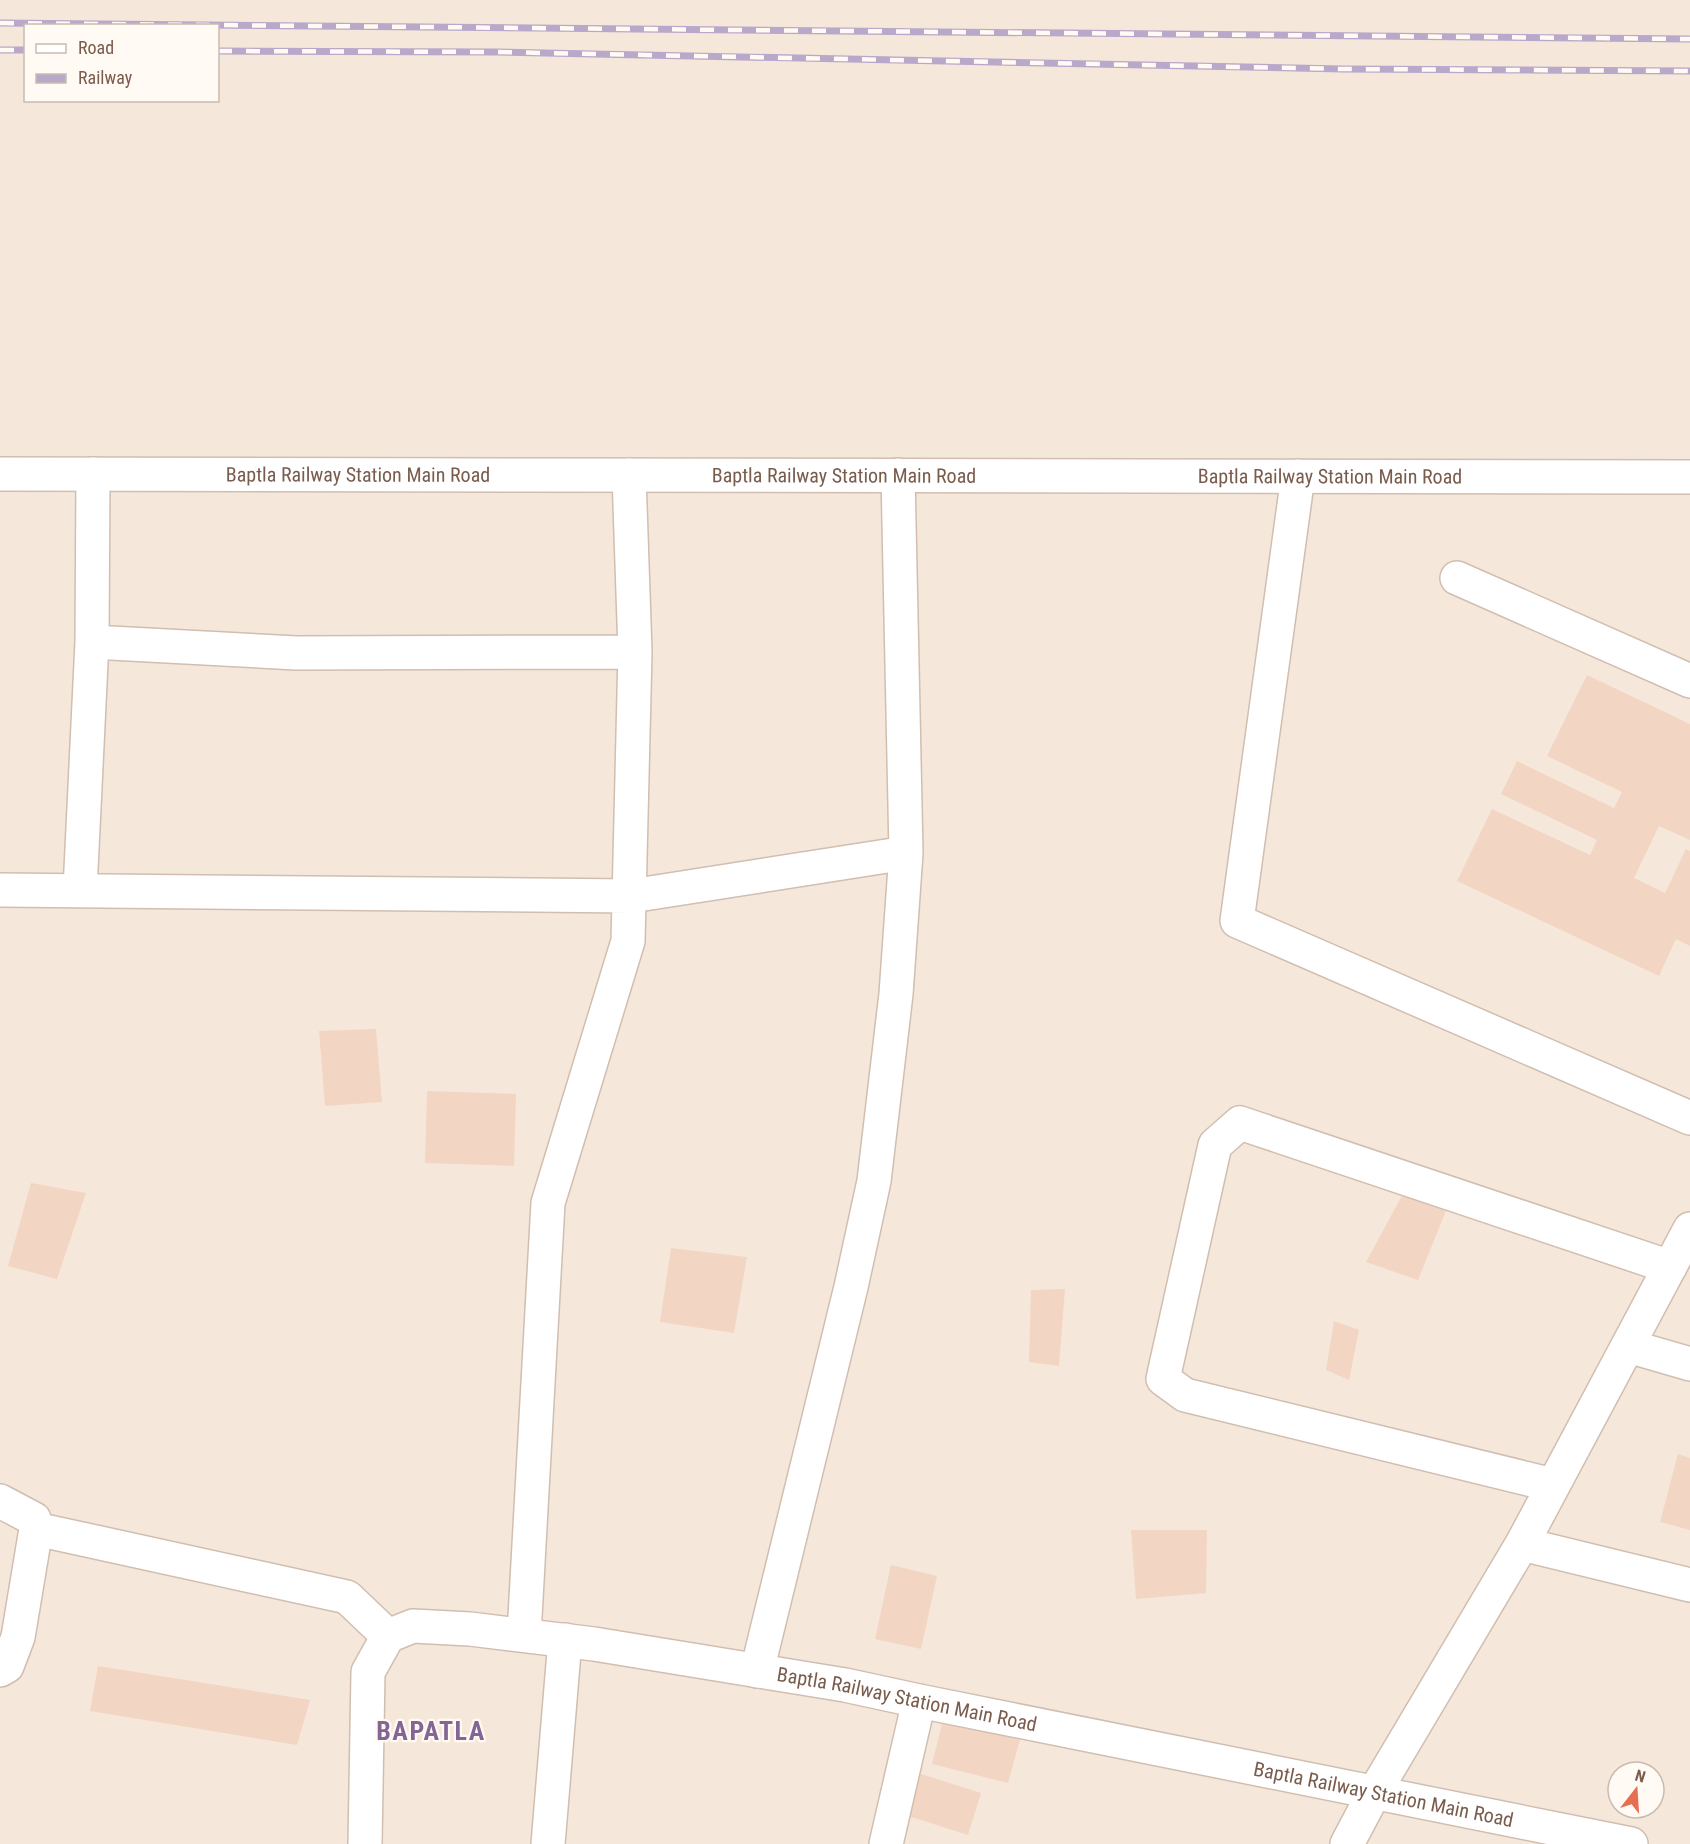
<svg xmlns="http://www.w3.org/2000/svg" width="1690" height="1844" font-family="'Roboto Condensed',sans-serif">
	<rect width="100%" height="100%" fill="#fdf6ec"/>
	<path fill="#f5e8da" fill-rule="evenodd" d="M0 0H1690V1844H0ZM26 26H218V100H26ZM1618 1772H1654V1808H1618Z"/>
	<path fill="#f3d5c3" d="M1587 675 1690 724V840L1659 826 1634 878 1665 893 1686 849 1690 851V946L1676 939 1659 976 1457 881 1492 809 1590 855 1597 840 1501 794 1517 761 1614 808 1622 792 1547 756Z
		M376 1029 382 1102 325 1106 319 1031Z
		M427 1091 516 1094 514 1166 425 1163Z
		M31 1183 86 1193 57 1279 8 1266Z
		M1406 1188 1450 1201 1418 1280 1366 1262Z
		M671 1248 747 1257 734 1333 660 1322Z
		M1065 1289 1059 1366 1029 1362 1031 1290Z
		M1334 1321 1359 1330 1349 1380 1326 1370Z
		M1678 1454 1690 1458V1530L1660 1522Z
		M1131 1530H1207L1206 1593 1136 1599Z
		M891 1565 937 1576 921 1649 875 1639Z
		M98 1666 310 1700 297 1745 90 1711Z
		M945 1712 1022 1732 1008 1783 932 1764Z
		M915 1772 981 1793 968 1835 902 1814Z"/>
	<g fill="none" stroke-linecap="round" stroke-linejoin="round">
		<g stroke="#d1beb0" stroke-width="36">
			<path id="minor" d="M1298 476 1237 921 1690 1118
				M1457 578 1690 681
				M92 642 296 653 635 652
				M0 890 631 896 906 853
				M80 890 92 642 93 474
				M1628 1346 1690 1364
				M1553 1485 1185 1395 1163 1379 1215 1145 1240 1123 1670 1267
				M0 1501 34 1519 36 1529 18 1637 7 1666 0 1670
				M36 1529 347 1597 388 1636
				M1522 1544 1690 1585
				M524 1635 548 1203 628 941 635 652 629 475
				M757 1671 851 1287 874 1181 896 994 906 853 898 475
				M548 1844 565 1640
				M886 1844 919 1701
				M1347 1844 1374 1793 1522 1544 1690 1229"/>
		</g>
		<g stroke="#d1beb0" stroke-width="36">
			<g id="tertiary">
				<path id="s1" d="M0 474 1690 477"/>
				<path id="s2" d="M365 1844 368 1672 388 1636 413 1626 470 1629 594 1644 845 1685 919 1701 1631 1844"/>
			</g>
		</g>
		<use href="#minor" stroke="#fff" stroke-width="33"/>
		<use href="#tertiary" stroke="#fff" stroke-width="33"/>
		<g stroke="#b9a8c9" stroke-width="7">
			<path id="rail" d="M0 23 1690 39
				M0 50H26
				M218 51 496 52 1343 69 1690 71"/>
		</g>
		<use href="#rail" stroke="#fffaf3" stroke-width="4.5" stroke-dasharray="14" stroke-linecap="butt"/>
	</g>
	<g text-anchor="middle" stroke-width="4.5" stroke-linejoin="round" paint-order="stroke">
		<g font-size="20" fill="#7a5c4d" stroke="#fffaf3">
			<text dy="7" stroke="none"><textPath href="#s1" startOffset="358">Baptla Railway Station Main Road</textPath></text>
			<text dy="7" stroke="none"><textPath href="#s1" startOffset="844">Baptla Railway Station Main Road</textPath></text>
			<text dy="7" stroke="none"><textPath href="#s1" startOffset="1330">Baptla Railway Station Main Road</textPath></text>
			<text dy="7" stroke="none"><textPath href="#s2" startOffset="740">Baptla Railway Station Main Road</textPath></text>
			<text dy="7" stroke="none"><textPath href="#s2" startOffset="1226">Baptla Railway Station Main Road</textPath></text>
		</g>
		<g font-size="26" font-weight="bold" letter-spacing="1.5" fill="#846695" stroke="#fffaf3">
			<text x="431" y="1740">BAPATLA</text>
		</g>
	</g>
	<rect x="24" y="24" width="195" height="78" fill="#fffaf3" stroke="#cabbb1" stroke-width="1.5"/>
	<rect x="36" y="44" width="30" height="9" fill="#ffffff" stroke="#cabbb1" stroke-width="1.5"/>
	<text x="78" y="54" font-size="18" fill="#7a5c4d">Road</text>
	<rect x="36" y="74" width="30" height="9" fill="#b9a8c9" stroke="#cabbb1" stroke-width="1.5"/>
	<text x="78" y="84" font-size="18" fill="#7a5c4d">Railway</text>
	<g transform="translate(1636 1790) rotate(17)"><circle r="28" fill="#fffaf3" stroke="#cabbb1" stroke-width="1.5"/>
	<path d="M0-4.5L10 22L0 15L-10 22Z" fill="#e76f51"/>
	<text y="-9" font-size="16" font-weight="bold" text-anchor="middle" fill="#7a5c4d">N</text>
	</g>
</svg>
